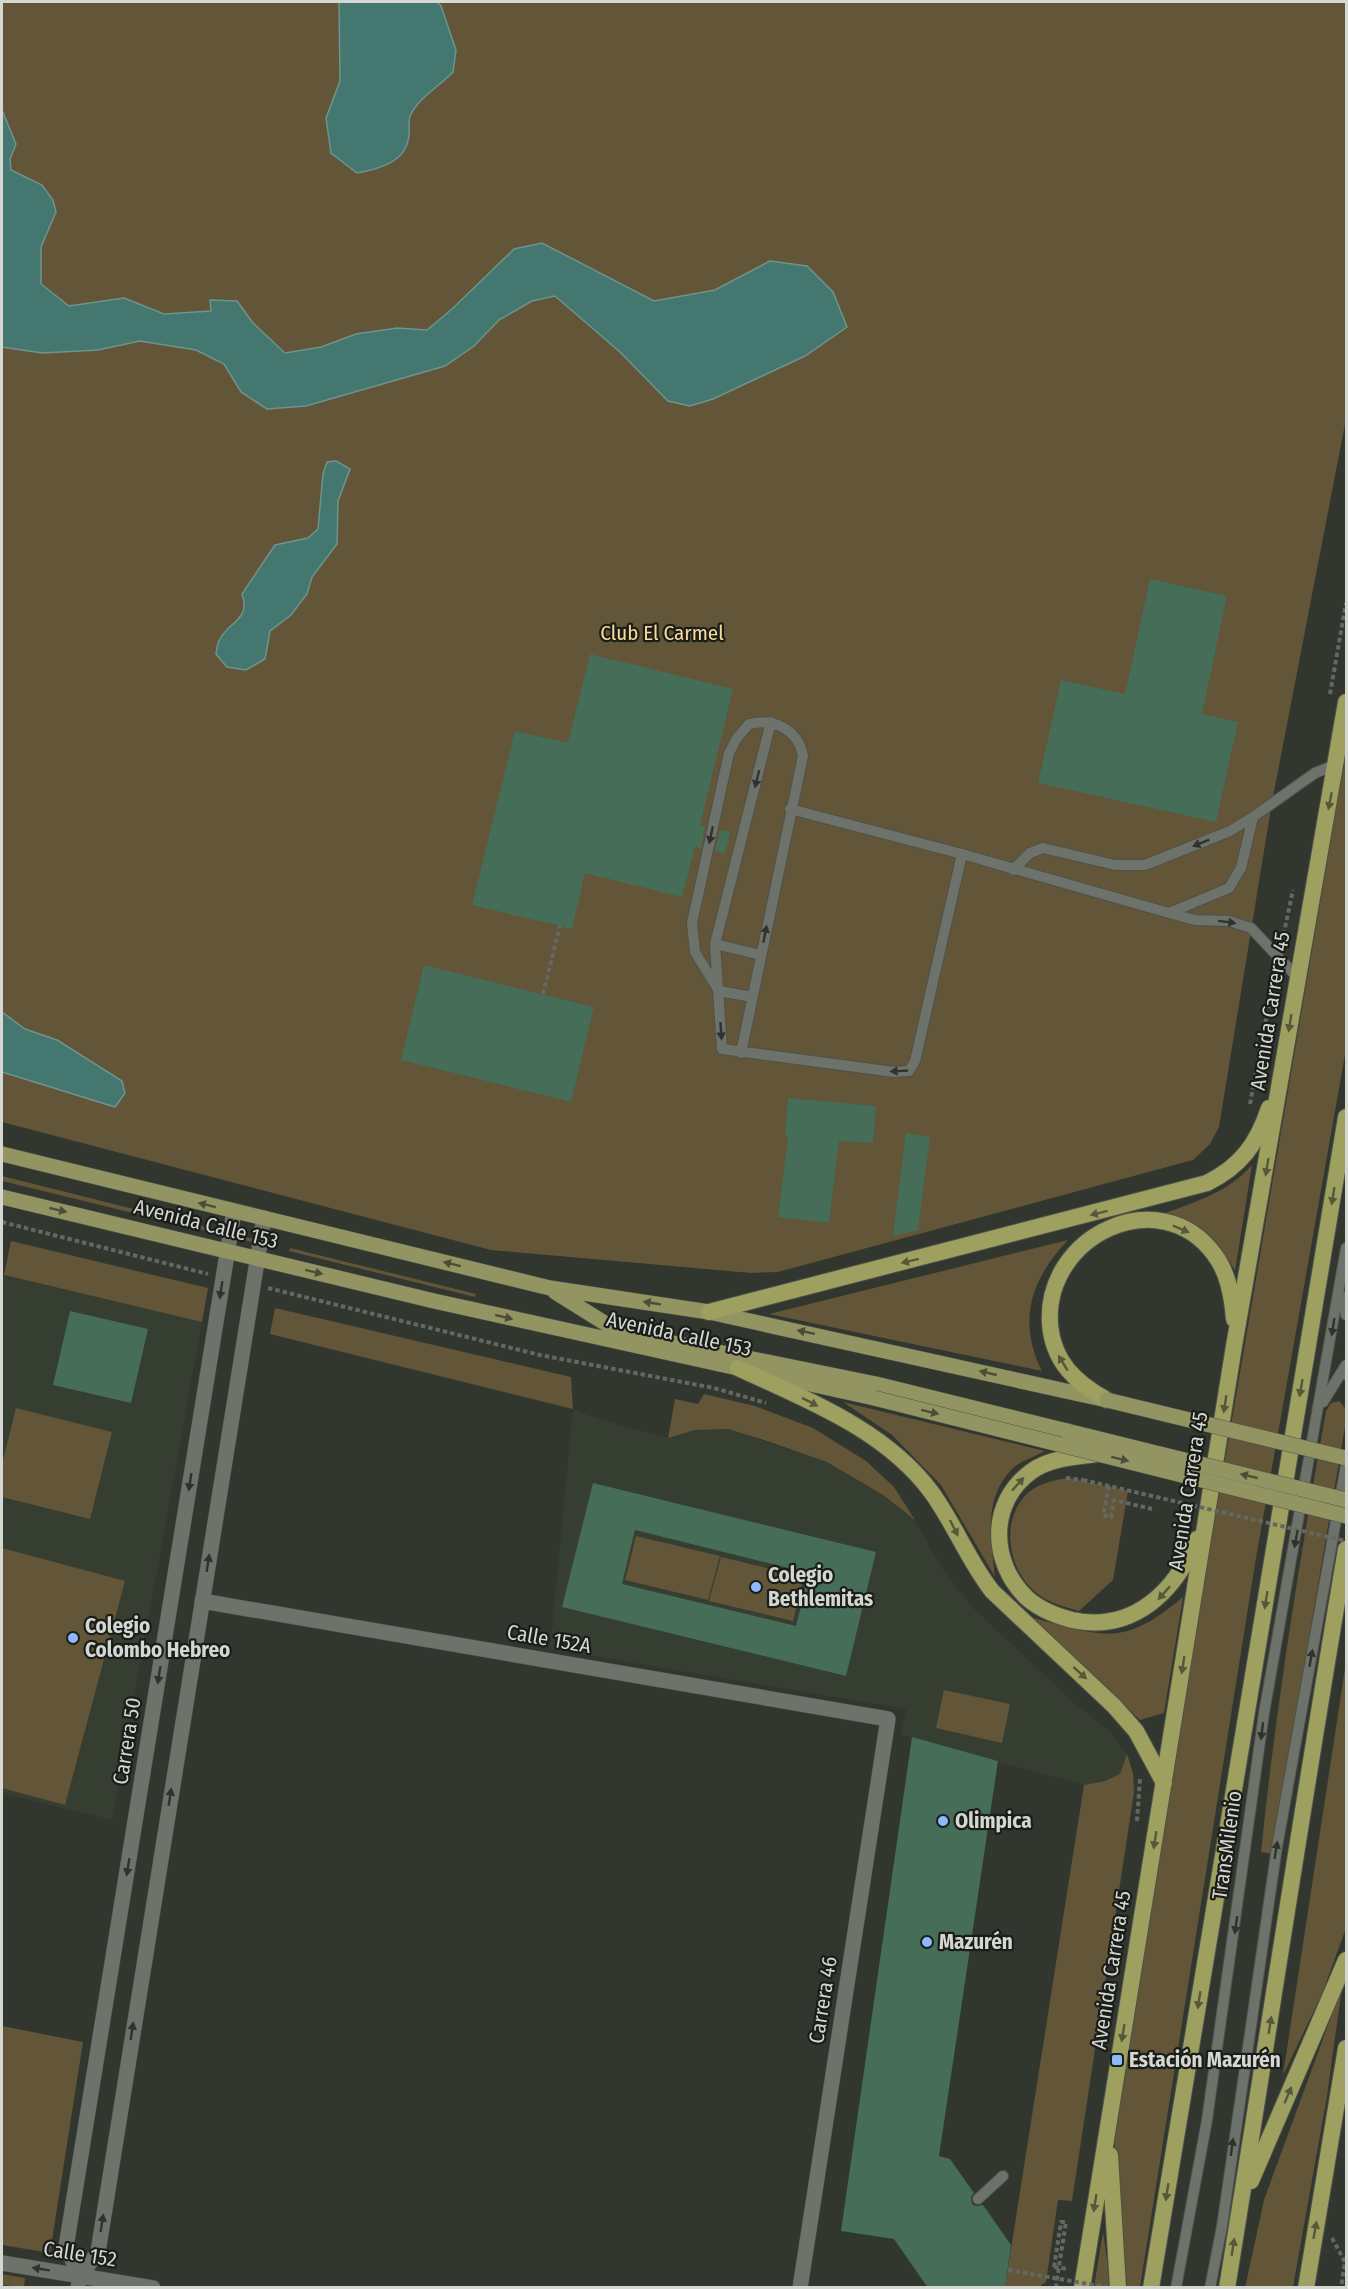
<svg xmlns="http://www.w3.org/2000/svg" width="1348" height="2289" font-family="'Fira Sans Condensed',sans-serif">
	<rect width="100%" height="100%" fill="#31362f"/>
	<path fill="#363e31" d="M2 1275 202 1322 112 1820 2 1793Z
		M573 1409 598 1419 668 1438 695 1430 728 1429 827 1462 883 1495 915 1520 941 1567 971 1606 1072 1701 1108 1730 1127 1754 1120 1774 1105 1781 1084 1785 901 1735 906 1709 550 1649Z"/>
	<path fill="#635538" d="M2 2H1346V419L1272 802 1219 1127 1210 1144 1193 1160 778 1272 751 1273 491 1250 2 1122Z
		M1346 751V1049L1256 1558 1140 2287 1127 2288 1114 2140 1168 1795Z
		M1252 1165 1235 1271C1216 1236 1198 1225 1160 1215 1195 1202 1227 1193 1252 1165Z
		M2 1176 257 1240 256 1243 2 1181Z
		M1068 1240C1031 1279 1017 1321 1042 1371L769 1314Z
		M11 1241 208 1288 202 1322 4 1275Z
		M290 1248 476 1294 475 1297 289 1251Z
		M275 1308 571 1377 573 1409 270 1334Z
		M704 1394 755 1406 813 1428 866 1461 894 1487 915 1520 883 1495 827 1462 767 1441 728 1429 695 1430 668 1438 675 1399 698 1404Z
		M1339 1401 1346 1409V1421L1272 1854 1261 1852C1276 1704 1300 1558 1326 1411L1331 1403Z
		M843 1402 1045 1451C1035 1457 1020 1461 1012 1469 983 1499 991 1539 995 1577L941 1485 892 1435Z
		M16 1408 112 1432 90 1519 2 1497V1464Z
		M1068 1478 1128 1491 1113 1580 1079 1611C1061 1606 1042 1601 1029 1586 1007 1561 1001 1517 1029 1492 1040 1483 1054 1480 1068 1478Z
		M636 1536 720 1556 708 1600 625 1580Z
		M2 1548 125 1581 65 1805 2 1788Z
		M721 1557 804 1577 793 1621 709 1601Z
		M1183 1597 1164 1713 1140 1720 1029 1617C1103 1635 1120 1650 1183 1597Z
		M1346 1662V1928L1322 1994 1283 2075Z
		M944 1690 1010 1704 1002 1743 936 1728Z
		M1127 1754 1133 1773 1134 1792 1072 2201 1058 2200 1046 2282 1039 2287H1005L1084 1785 1105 1781 1120 1774Z
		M1342 1987 1327 2096 1293 2287 1245 2288 1264 2200Z
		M2 2026 83 2042 50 2253 2 2245Z
		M1103 2232 1111 2287H1094Z
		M2 2274 25 2278 24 2287 2 2285Z"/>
	<path fill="#43776f" stroke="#6e948d" stroke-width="1.5" d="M339 2H437L441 6 456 50 453 72C440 86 418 98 410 116 408 121 410 129 409 135 407 162 379 169 357 173L331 153 326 118 340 81Z
		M2 110 16 144 10 159 11 170 42 185 53 200 56 212 41 247V284L69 306 124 298 164 314 211 311 210 300 237 301 253 323 285 353 321 347 356 334 397 328 427 330 452 309 514 249 542 243 654 301 715 290 770 261 807 266 833 292 847 327 805 356 713 399 690 406 668 401 620 352 555 296 532 301 499 320 474 346 445 366 306 406 267 409 241 392 224 364 196 350 140 341 98 350 42 353 2 347Z
		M336 461 350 469 338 501 337 544 312 577 307 594 291 615 270 631 265 659 246 670 227 667 216 654C217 649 217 643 220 639 229 621 251 620 242 594L275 545 308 538 318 529 323 474 327 462Z
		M2 1012 25 1029 57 1040 122 1081 125 1093 115 1107 2 1072Z"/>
	<path fill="#456d57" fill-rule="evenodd" d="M1150 579 1227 596 1202 714 1238 722 1216 822 1038 783 1061 680 1125 694Z
		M590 654 733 689 700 825 705 826 701 848 695 847 682 897 585 873 572 929 472 905 515 731 568 743Z
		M720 830 730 832 725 854 715 851Z
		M424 965 594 1007 571 1102 401 1060Z
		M788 1098 876 1106 873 1143 839 1141 829 1223 778 1217 788 1137 785 1136Z
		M906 1133 930 1137 918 1230 893 1236Z
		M70 1311 148 1329 131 1403 53 1385Z
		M593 1483 876 1552 846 1676 562 1607ZM635 1530 809 1573 796 1626 622 1584Z
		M912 1737 998 1761 939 2156 950 2159 974 2193 971 2197 972 2204 976 2206 983 2205 1011 2245 1005 2288H928L894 2239 841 2231Z"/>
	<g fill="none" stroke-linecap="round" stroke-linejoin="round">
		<g stroke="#4d524b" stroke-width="12">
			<path id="service" d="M771 722 715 944 722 1049 894 1072 909 1071 915 1061 962 854
				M790 809 962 854 1169 913 1195 920 1229 921 1251 928 1298 978
				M1013 870 1030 853 1043 848 1115 865H1145L1230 831 1253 817
				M1169 913 1229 888 1241 868 1253 817 1315 773 1337 764
				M715 944 761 955
				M741 1053 803 756C798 729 774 718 749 724L737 738 729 753 692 923 695 952 719 991 752 997
				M1341 1296 1346 1315
				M1323 1402 1346 1365V1375
				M978 2199 1003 2176
				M1176 2288 1207 2120 1264 1713 1346 1248
				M1210 2288 1222 2226 1277 1847 1346 1465"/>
		</g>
		<g stroke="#4d524b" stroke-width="16">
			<path id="minor" d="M202 1601 888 1719 800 2288
				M80 2276 66 2247 234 1211
				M78 2288 80 2276 98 2252 264 1218"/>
		</g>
		<g stroke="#4d524b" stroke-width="16">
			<path id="tertiary" d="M2 2263 153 2288"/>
		</g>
		<g stroke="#4d524b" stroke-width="16">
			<path id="primary" d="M2 1154 550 1288 709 1312 1102 1399
				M2 1197 434 1301 874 1398
				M555 1292 619 1332 876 1384 1067 1431"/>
		</g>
		<g stroke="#4d524b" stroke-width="18">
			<path id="trunk" d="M709 1312 1207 1183C1241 1166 1257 1144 1269 1108
				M738 1368C807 1400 886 1430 932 1493 955 1525 968 1560 992 1591L1114 1706 1136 1731 1164 1783
				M1107 1400C1076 1383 1053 1362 1050 1324 1044 1235 1160 1181 1214 1254 1228 1272 1232 1296 1234 1319
				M1097 1454C1075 1457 1050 1458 1032 1471 988 1502 990 1563 1027 1598 1039 1609 1057 1616 1072 1620 1133 1633 1175 1592 1197 1539
				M1110 2155 1118 2288
				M1251 2181 1346 1960
				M1082 2288 1234 1346 1346 702
				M1151 2288 1346 1117
				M1227 2288C1267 2042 1304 1795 1346 1549
				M1306 2288 1346 2048"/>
		</g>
		<path stroke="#646862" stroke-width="4" stroke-dasharray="4.5 3" stroke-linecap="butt" d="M1330 694 1346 603
			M1282 942 1293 890
			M543 994 560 926
			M1250 1104 1275 972
			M2 1222 208 1274
			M268 1288 540 1355 714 1388 766 1403
			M1066 1478 1083 1480
			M1109 1486 1103 1515 1111 1517 1114 1500 1152 1509
			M1137 1821 1140 1778
			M1332 2238 1345 2262 1341 2288
			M1054 2267 1068 2269
			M1056 2288 1057 2279"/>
		<use href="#service" stroke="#6d726a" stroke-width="10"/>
		<use href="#minor" stroke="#6d726a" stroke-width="15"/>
		<use href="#tertiary" stroke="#6d726a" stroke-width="15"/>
		<use href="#primary" stroke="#929562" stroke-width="15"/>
		<use href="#trunk" stroke="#9ea060" stroke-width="16"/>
		<g stroke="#4d524b" stroke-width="16" stroke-linecap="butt">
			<path id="primary-bridge" d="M874 1398 1346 1516
				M1107 1400 1346 1458
				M1067 1431 1346 1500"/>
		</g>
		<path stroke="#646862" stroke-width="4" stroke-dasharray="4.5 3" stroke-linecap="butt" d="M1083 1480 1346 1541
			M1054 2267 1061 2222H1066L1057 2279
			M1008 2270 1111 2288"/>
		<use href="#primary-bridge" stroke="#929562" stroke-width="15"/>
	</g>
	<defs><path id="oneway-solid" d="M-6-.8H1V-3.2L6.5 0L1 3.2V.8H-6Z" transform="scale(1.5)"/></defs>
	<g fill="#30322d">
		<use href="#oneway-solid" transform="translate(757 779) rotate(104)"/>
		<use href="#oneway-solid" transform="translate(711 835) rotate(102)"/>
		<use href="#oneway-solid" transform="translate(1201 843) rotate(158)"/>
		<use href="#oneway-solid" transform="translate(1227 922) rotate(7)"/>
		<use href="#oneway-solid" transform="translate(765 934) rotate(-79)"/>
		<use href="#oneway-solid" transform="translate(721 1031) rotate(86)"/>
		<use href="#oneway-solid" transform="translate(899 1071) rotate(177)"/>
		<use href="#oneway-solid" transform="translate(221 1290) rotate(99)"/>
		<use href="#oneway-solid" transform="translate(1333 1327) rotate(99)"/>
		<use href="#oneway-solid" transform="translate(190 1482) rotate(99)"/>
		<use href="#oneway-solid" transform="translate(1296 1539) rotate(100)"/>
		<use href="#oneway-solid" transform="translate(208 1563) rotate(-81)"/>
		<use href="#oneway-solid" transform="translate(1311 1658) rotate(-80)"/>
		<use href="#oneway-solid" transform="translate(159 1675) rotate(99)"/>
		<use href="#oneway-solid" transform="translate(1262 1731) rotate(97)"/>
		<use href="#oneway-solid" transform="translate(170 1797) rotate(-81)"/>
		<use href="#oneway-solid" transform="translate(1276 1850) rotate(-81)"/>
		<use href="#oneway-solid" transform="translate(128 1867) rotate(99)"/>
		<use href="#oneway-solid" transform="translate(1236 1925) rotate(98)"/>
		<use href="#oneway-solid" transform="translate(132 2031) rotate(-81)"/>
		<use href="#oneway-solid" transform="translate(1232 2147) rotate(-82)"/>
		<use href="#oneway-solid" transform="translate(102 2223) rotate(-81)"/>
		<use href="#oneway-solid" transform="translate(41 2269) rotate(-171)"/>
	</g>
	<g fill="#565839">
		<use href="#oneway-solid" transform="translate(1330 801) rotate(101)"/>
		<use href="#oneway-solid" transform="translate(1290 1023) rotate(99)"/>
		<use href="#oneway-solid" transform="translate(1267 1167) rotate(99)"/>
		<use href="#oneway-solid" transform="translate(1333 1196) rotate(99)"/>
		<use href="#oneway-solid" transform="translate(1099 1213) rotate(166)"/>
		<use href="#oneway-solid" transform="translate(1181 1229) rotate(23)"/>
		<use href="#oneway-solid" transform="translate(910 1261) rotate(166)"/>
		<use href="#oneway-solid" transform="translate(1063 1363) rotate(-121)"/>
		<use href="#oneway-solid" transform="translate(1301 1388) rotate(100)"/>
		<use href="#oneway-solid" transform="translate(810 1402) rotate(27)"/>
		<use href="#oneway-solid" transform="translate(1225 1404) rotate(99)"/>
		<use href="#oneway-solid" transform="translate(1018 1484) rotate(-48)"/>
		<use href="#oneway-solid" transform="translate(954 1528) rotate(63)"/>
		<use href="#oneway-solid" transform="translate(1164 1593) rotate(132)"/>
		<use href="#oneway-solid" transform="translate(1266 1600) rotate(99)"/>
		<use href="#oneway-solid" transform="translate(1183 1665) rotate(99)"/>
		<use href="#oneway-solid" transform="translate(1080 1673) rotate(42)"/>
		<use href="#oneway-solid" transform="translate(1155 1840) rotate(99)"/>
		<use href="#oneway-solid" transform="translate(1199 2000) rotate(99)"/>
		<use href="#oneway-solid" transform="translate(1270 2025) rotate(-81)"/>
		<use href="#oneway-solid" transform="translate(1123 2033) rotate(99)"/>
		<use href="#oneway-solid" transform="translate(1288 2095) rotate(-67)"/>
		<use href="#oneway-solid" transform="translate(1167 2192) rotate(99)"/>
		<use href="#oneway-solid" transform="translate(1095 2203) rotate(99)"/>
		<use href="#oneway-solid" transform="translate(1315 2230) rotate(-80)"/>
		<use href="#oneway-solid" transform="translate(1233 2247) rotate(-81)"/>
	</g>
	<g fill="#4b4d36">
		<use href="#oneway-solid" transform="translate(207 1205) rotate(-166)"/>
		<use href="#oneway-solid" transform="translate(58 1210) rotate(14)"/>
		<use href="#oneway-solid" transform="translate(452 1264) rotate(-166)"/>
		<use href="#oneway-solid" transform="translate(314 1272) rotate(14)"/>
		<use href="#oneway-solid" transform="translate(652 1303) rotate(-171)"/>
		<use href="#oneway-solid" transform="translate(504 1317) rotate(13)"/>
		<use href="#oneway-solid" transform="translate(806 1332) rotate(-168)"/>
		<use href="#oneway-solid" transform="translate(988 1373) rotate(-167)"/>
		<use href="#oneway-solid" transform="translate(930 1412) rotate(14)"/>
		<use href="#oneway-solid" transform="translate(1120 1459) rotate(14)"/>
		<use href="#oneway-solid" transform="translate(1249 1476) rotate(-166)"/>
	</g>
	<g fill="#8cb9fc" stroke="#1b1d19" stroke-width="2">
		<circle cx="756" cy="1587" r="6"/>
		<circle cx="73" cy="1638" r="6"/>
		<circle cx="943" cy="1821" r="6"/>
		<circle cx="927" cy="1942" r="6"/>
		<rect x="1111" y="2054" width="12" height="12" rx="3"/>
	</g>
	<g text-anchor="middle" stroke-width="4.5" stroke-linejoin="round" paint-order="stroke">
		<g font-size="21" fill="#f9da9b" stroke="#1b1d19">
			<text x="662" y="640">Club El Carmel</text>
		</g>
		<g font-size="21" fill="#d4d7d2" stroke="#1b1d19">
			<text transform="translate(1270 1011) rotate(-81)" y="7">Avenida Carrera 45</text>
			<text transform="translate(206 1224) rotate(14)" y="7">Avenida Calle 153</text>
			<text transform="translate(679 1334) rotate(12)" y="7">Avenida Calle 153</text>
			<text transform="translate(1188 1491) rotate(-81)" y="7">Avenida Carrera 45</text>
			<text transform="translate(549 1639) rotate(10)" y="7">Calle 152A</text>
			<text transform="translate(127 1741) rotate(-81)" y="7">Carrera 50</text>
			<text transform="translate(1227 1845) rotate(-82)" y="7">TransMilenio</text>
			<text transform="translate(1111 1970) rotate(-81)" y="7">Avenida Carrera 45</text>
			<text transform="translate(823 2000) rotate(-81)" y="7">Carrera 46</text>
			<text transform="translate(80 2254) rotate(9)" y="7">Calle 152</text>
		</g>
		<g font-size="21" font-weight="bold" fill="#d4d7d2" stroke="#1b1d19" text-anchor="start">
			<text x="768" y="1582">Colegio<tspan x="768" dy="24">Bethlemitas</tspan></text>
			<text x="85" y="1633">Colegio<tspan x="85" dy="24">Colombo Hebreo</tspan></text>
			<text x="955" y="1828">Olimpica</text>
			<text x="939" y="1949">Mazurén</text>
			<text x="1129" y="2067">Estación Mazurén</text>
		</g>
	</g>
	<rect width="1348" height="2289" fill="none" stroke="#d4d7d2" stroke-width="6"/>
</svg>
